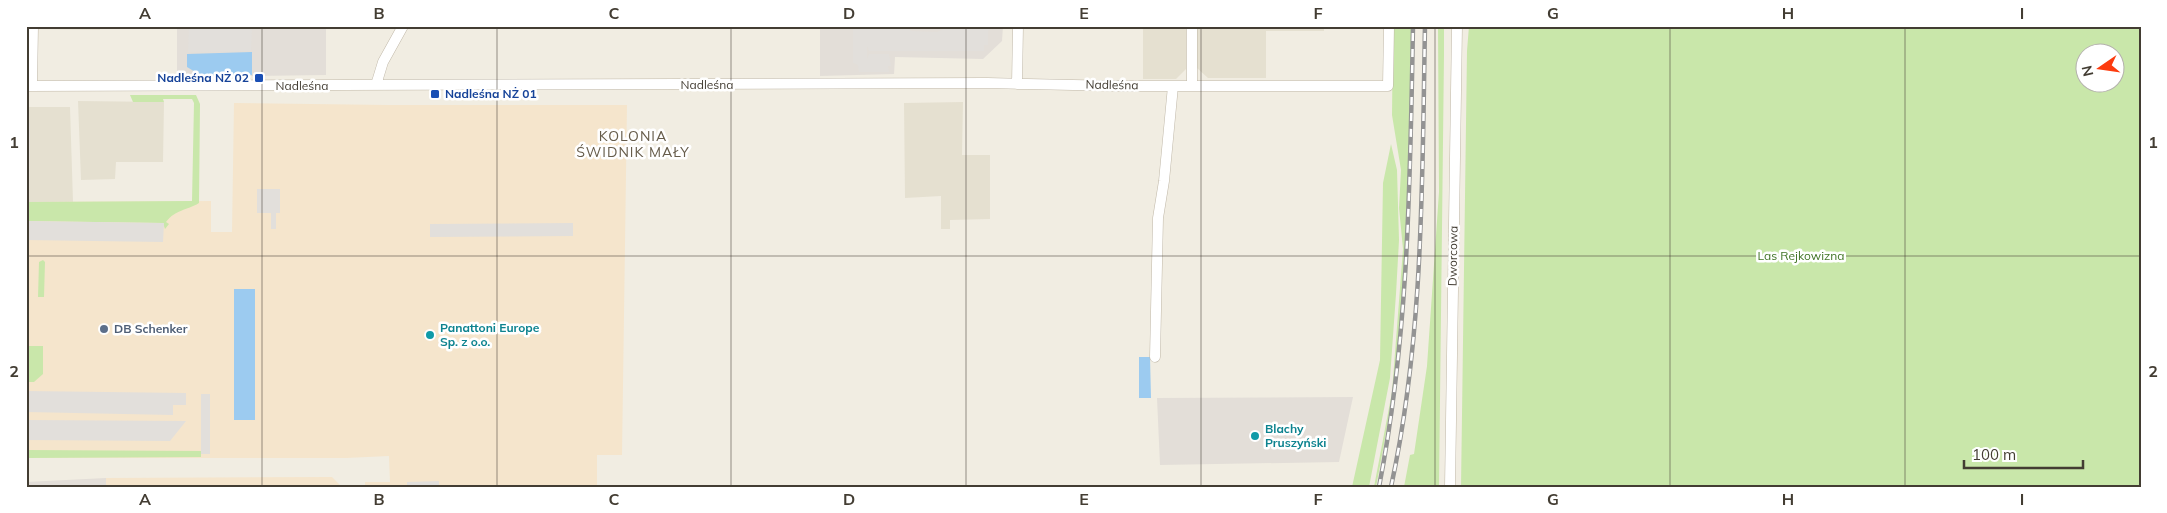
<svg xmlns="http://www.w3.org/2000/svg" width="2167" height="513" font-family="Mulish,sans-serif">
	<rect width="100%" height="100%" fill="#f1ede2"/>
	<path fill="#e5e0d0" d="M35 26H100V30L35 29Z
		M1143 26H1186V69L1176 79H1143Z
		M1197 26H1324V31H1266V78H1208L1197 68Z
		M78 101 164 102 163 162H116L115 179 81 180Z
		M963 102 962 155H990V219L950 220V229H941V196L905 198 904 103Z
		M26 107H70L73 202H29L30 124 26 123Z"/>
	<path fill="#f5e5cc" d="M234 103 388 105H627L622 455H597V487H365V482H390L389 456 346 458H26V202L211 201V232H232Z
		M332 477 342 487H106V478Z"/>
	<path fill="#e3ded8" d="M177 26H326V75L177 77Z
		M820 26H1003L1002 41 983 59 895 57 894 74 820 76Z
		M26 123H30L29 202H26Z
		M1353 397 1339 462 1160 465 1157 398Z
		M106 478V487H26V482Z"/>
	<path fill="#c9e7aa" fill-rule="evenodd" d="M1393 26H1412C1409 133 1410 242 1398 348 1393 395 1385 441 1376 487H1374L1392 392 1403 249 1399 208 1401 170 1392 115Z
		M1438 26H1444V55L1439 487H1404L1410 455 1414 454 1427 366 1439 192Z
		M1469 26H2141V487H1461L1467 51ZM2114 52V82H2084V52Z
		M130 95H196L200 104 199 203C186 211 176 209 166 222L169 224 165 229 163 223 26 221V202L192 201 194 103 192 99H163L164 102H133Z
		M1391 144 1397 170 1399 240 1396 294 1390 378 1369 487H1352L1380 360 1383 183Z
		M43 260 45 262 44 297H38L39 262Z
		M26 346H43V374L34 382H26Z
		M26 450 201 451V457L26 458Z"/>
	<path fill="#e2dfdb" d="M189 26H252L251 51 188 52Z
		M858 26H905L912 31 937 32 950 26H992L988 31V45H984V51H869L867 45V59L869 54H889L891 66H888L889 72H859L858 65 853 63V28Z
		M257 189H280V213H276V229H271V213H257Z
		M26 221 164 223 163 242 26 240Z
		M573 223V236L430 237V224Z
		M26 391 186 393V405H173V415L26 412Z
		M201 394H210V454H201Z
		M26 420 186 421 170 441 26 440Z
		M439 481V487H407V482Z"/>
	<path fill="#9ccbf0" d="M252 52V75L202 76 187 67V54Z
		M234 289H255V420H234Z
		M1139 357H1150L1151 398H1139Z"/>
	<g fill="none" stroke-linecap="round" stroke-linejoin="round">
		<g stroke="#c0b8a8" stroke-width="11">
			<path id="minor" d="M1017 84 1018 26
				M376 85 383 62 403 26
				M26 86 987 83 1119 86H1388L1389 26
				M32 86 33 26
				M1192 86V26
				M1155 357 1158 218 1164 181 1173 86
				M1450 487 1457 26"/>
		</g>
		<use href="#minor" stroke="#fff" stroke-width="10"/>
		<g stroke="#939393" stroke-width="4.5">
			<path id="rail" d="M1379 487C1409 334 1410 181 1413 26
				M1391 487C1424 335 1422 180 1425 26"/>
		</g>
		<use href="#rail" stroke="#fff" stroke-width="2.5" stroke-dasharray="8" stroke-linecap="butt"/>
	</g>
	<path fill="none" stroke="#433d33" stroke-width="1" stroke-opacity="0.55" d="M262 26V487M497 26V487M731 26V487M966 26V487M1201 26V487M1435 26V487M1670 26V487M1905 26V487M26 256H2141"/>
	<g fill="#1a4fb4" stroke="#fff" stroke-width="2">
		<rect x="254" y="73" width="10" height="10" rx="2.5"/>
		<rect x="430" y="89" width="10" height="10" rx="2.5"/>
	</g>
	<circle fill="#5c6f8a" stroke="#fff" stroke-width="2" cx="104" cy="329" r="5"/>
	<g fill="#0f9aa8" stroke="#fff" stroke-width="2">
		<circle cx="430" cy="335" r="5"/>
		<circle cx="1255" cy="436" r="5"/>
	</g>
	<g text-anchor="middle" stroke-width="5" stroke-linejoin="round" paint-order="stroke">
		<g font-size="12" font-weight="bold" fill="#164399" stroke="#fff" text-anchor="end">
			<text x="249" y="82">Nadleśna NŻ 02</text>
			<text x="445" y="98" text-anchor="start">Nadleśna NŻ 01</text>
		</g>
		<g font-size="12" fill="#433d33" stroke="#fff">
			<text x="707" y="89">Nadleśna</text>
			<text transform="translate(1112 85) rotate(1)" y="4">Nadleśna</text>
			<text x="302" y="90">Nadleśna</text>
			<text transform="translate(1453 256) rotate(-89)" y="4">Dworcowa</text>
		</g>
		<g font-size="12" fill="#417426" stroke="#fff">
			<text x="1801" y="260">Las Rejkowizna</text>
		</g>
		<g font-size="12" font-weight="bold" fill="#0d838f" stroke="#fff" text-anchor="start">
			<text x="440" y="332">Panattoni Europe<tspan x="440" dy="14">Sp. z o.o.</tspan></text>
			<text x="1265" y="433">Blachy<tspan x="1265" dy="14">Pruszyński</tspan></text>
		</g>
		<g font-size="12" font-weight="bold" fill="#4e5e75" stroke="#fff" text-anchor="start">
			<text x="114" y="333">DB Schenker</text>
		</g>
		<g font-size="14" letter-spacing="1" fill="#665c4a" stroke="#fff">
			<text x="633" y="141">KOLONIA<tspan x="633" dy="16">ŚWIDNIK MAŁY</tspan></text>
		</g>
	</g>
	<rect width="2167" height="513" fill="none" stroke="#ffffff" stroke-width="55"/>
	<g transform="translate(2100 68) rotate(257)"><circle r="24" fill="#ffffff" stroke="#b4b1ad"/>
	<path d="M0-4L9 19L0 12L-9 19Z" fill="#fc3b0e"/>
	<text y="-8" font-size="14" font-weight="bold" text-anchor="middle" fill="#433d33">N</text>
	</g>
	<path d="M1964 460v8h119v-8" fill="none" stroke="#433d33" stroke-width="2.5"/>
	<text x="1972" y="460" font-size="15" fill="#433d33" stroke="#ffffff" stroke-width="4" paint-order="stroke">100 m</text>
	<rect x="28" y="28" width="2112" height="458" fill="none" stroke="#433d33" stroke-width="2"/>
	<g font-size="16" text-anchor="middle" font-weight="bold" fill="#433d33">
		<text x="145" y="19">A</text>
		<text x="379" y="19">B</text>
		<text x="614" y="19">C</text>
		<text x="849" y="19">D</text>
		<text x="1084" y="19">E</text>
		<text x="1318" y="19">F</text>
		<text x="1553" y="19">G</text>
		<text x="1788" y="19">H</text>
		<text x="2022" y="19">I</text>
		<text x="14" y="148">1</text>
		<text x="2153" y="148">1</text>
		<text x="14" y="377">2</text>
		<text x="2153" y="377">2</text>
		<text x="145" y="505">A</text>
		<text x="379" y="505">B</text>
		<text x="614" y="505">C</text>
		<text x="849" y="505">D</text>
		<text x="1084" y="505">E</text>
		<text x="1318" y="505">F</text>
		<text x="1553" y="505">G</text>
		<text x="1788" y="505">H</text>
		<text x="2022" y="505">I</text>
	</g>
</svg>
